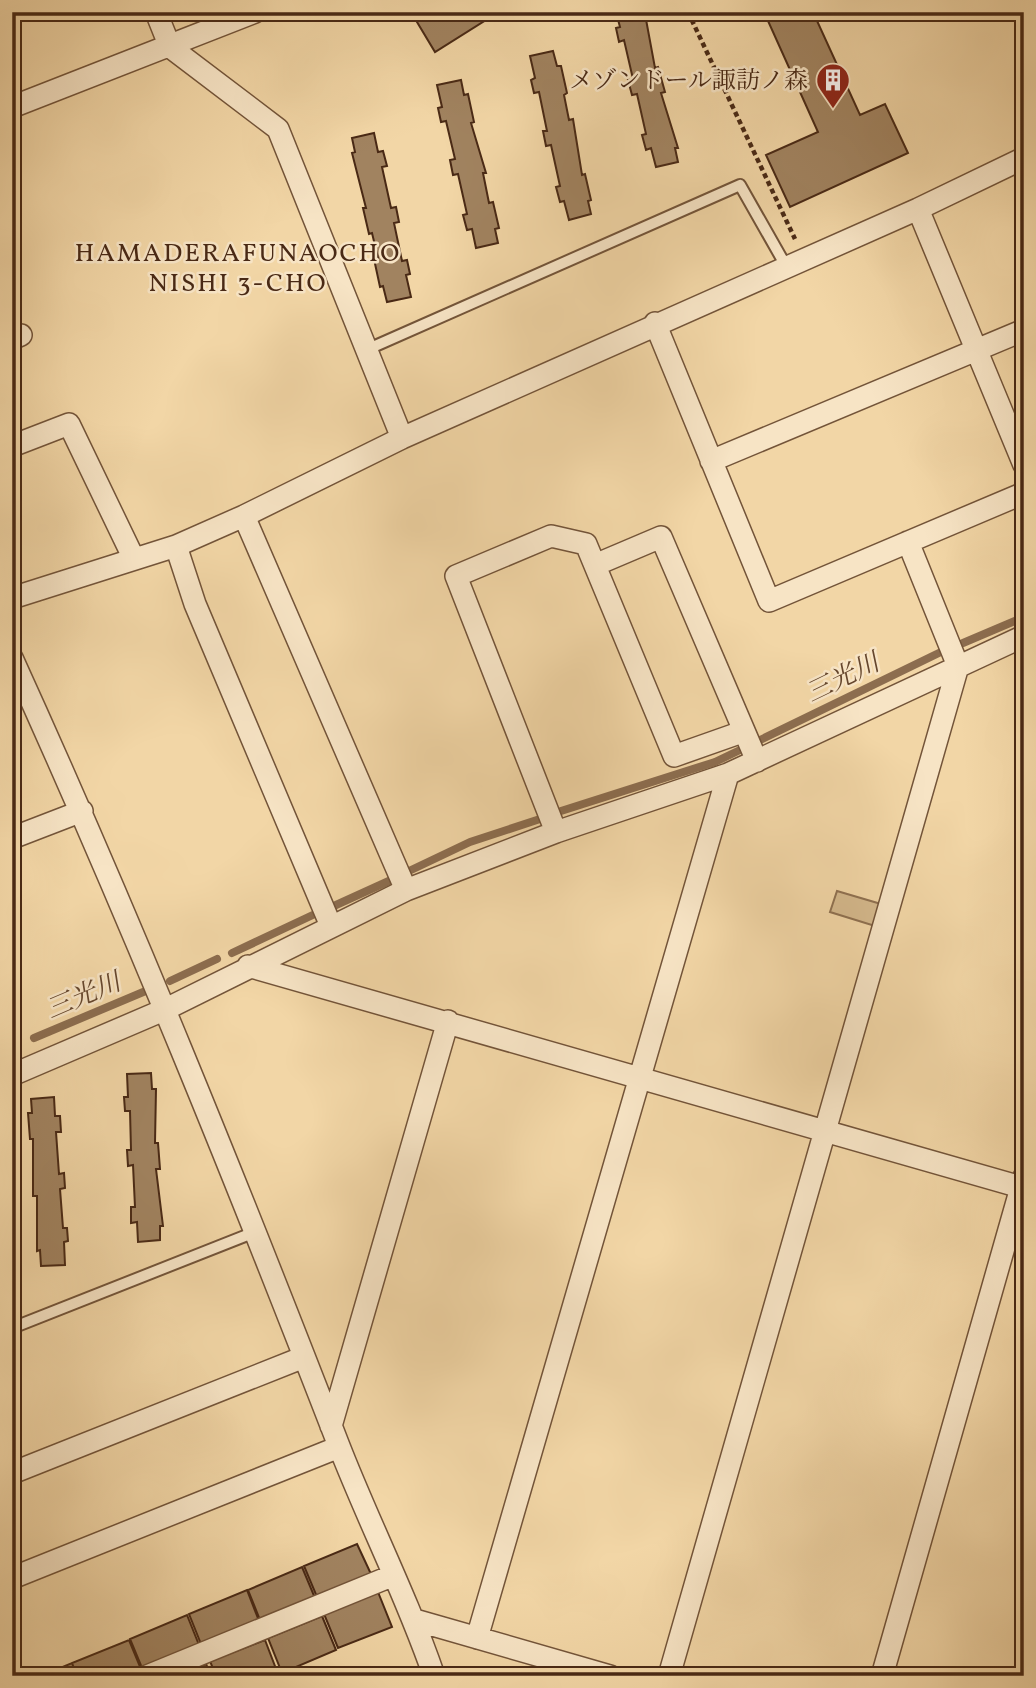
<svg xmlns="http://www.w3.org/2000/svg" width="1036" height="1688" font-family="Vollkorn,'Noto Serif JP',serif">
	<rect width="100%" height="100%" fill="#f2d6a6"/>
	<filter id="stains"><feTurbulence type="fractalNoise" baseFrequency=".00286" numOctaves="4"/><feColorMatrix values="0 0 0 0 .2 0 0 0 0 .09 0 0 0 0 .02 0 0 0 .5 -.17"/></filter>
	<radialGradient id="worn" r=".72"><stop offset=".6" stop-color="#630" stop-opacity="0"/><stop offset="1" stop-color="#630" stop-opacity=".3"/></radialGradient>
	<path fill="#d5b98d" stroke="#8f7151" stroke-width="2" d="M837 891 881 904 875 926 830 912Z"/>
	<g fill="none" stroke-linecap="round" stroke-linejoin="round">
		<path stroke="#8c6d4f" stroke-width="8" d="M963 643 1024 617
			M758 741 945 650
			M561 811 715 762 740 750
			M409 871 470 842 543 818
			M336 905 391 880
			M232 953 317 913
			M170 981 217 959
			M34 1038 148 990"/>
	</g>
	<path fill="#a18360" stroke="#492915" stroke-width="2" d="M411 12H496L497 13 435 52Z
		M616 12 645 14 655 68 658 67 665 92 661 93 678 148H675L678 162 656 167 651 148 646 150 642 135 646 134 637 94 632 95 628 80 633 79 624 40 619 42 616 28 620 27Z
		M764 12H813L860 115 885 104 908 153 790 207 766 155 818 132Z
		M553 51 557 66H561L567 93 564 95 569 120 573 119 582 175 585 174 591 200 588 201 591 214 569 220 564 201 560 202 556 187 560 186 551 145 546 146 543 131H547L539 92 534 93 531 80 535 78 530 56Z
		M461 80 464 95 468 94 474 122 471 123 486 173H483L489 203 493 202 499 228 495 229 498 243 476 248 472 229 467 230 463 215 467 214 458 174 453 175 450 160 455 159 446 121 441 122 438 108 442 107 437 85Z
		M374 133 378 152 383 151 387 166 382 167 391 208 396 207 399 222 394 223 402 261 407 260 410 274 406 275 411 297 387 302 383 286 380 287 374 259 378 258 372 233 369 234 363 208H366L352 153 355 152 352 138Z
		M151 1073 152 1089H156L155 1143H158L160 1169H156L163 1226H160V1240L138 1242 137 1222 131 1223V1207H135L133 1165 128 1166 127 1150H131L130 1111H125L124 1097H128L127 1074Z
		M54 1097 55 1116H60L61 1132H56L59 1174 64 1173 65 1188 60 1189 63 1228H67L68 1241 64 1242 65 1265 41 1266 40 1250 37 1251V1196H33V1139H30L28 1113H32L31 1099Z
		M357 1544 371 1574 317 1597 304 1566Z
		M302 1567 315 1598 260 1620 248 1590Z
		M247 1590 259 1621 201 1644 189 1614Z
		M378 1592 392 1627 338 1648 324 1614Z
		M187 1615 199 1645 142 1668 130 1639Z
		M322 1616 336 1650 282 1673 268 1638Z
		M129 1640 141 1669 125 1676H77L72 1663Z
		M265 1640 278 1674 216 1676 210 1661Z
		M72 1663 77 1676H41Z
		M206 1664 211 1676H176Z"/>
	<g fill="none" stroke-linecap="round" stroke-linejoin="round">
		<g stroke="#735439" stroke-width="14">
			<path id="service" d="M366 350 740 185 786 266
				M12 1328 255 1232"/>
		</g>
		<g stroke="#735439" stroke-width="24">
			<path id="minor" d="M156 12 170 47 278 129 402 438
				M12 107 255 12
				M918 209 1024 465
				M655 323 769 601 1024 493
				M12 339 21 335
				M12 446 69 424 134 559
				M711 461 1024 330
				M244 516 406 890
				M176 546 195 604 331 926
				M595 565 661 537 757 761
				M12 598 176 546 244 516 402 438 918 209 1024 158
				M12 658C130 917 236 1180 339 1446 369 1523 407 1597 434 1676
				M556 832 456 576 551 536 586 544 674 756 742 732
				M12 838 82 811
				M248 966 1024 1188
				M12 1075 166 1009 406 890 556 832 728 774 1024 636
				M331 1426 448 1021
				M12 1473 304 1357
				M12 1578 339 1447
				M415 1620 610 1676
				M477 1638 728 774
				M147 1676 394 1575
				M669 1676 958 666 908 542
				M882 1676 1024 1177"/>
		</g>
		<path stroke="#492915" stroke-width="4.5" stroke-dasharray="5 3.5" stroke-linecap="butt" d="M688 12 795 239"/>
		<use href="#service" stroke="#f7e4c5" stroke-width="10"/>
		<use href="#minor" stroke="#f7e4c5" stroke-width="21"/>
	</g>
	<defs>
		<g id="building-pin" transform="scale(1.75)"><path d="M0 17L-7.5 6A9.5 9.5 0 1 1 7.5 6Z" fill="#8f2418" stroke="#f7e4c5"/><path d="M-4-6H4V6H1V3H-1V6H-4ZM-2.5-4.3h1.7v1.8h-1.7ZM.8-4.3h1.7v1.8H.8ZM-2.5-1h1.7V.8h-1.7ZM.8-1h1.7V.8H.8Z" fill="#fff"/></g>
	</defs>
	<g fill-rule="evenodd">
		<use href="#building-pin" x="833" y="80"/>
	</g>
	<g text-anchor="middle" stroke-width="5" stroke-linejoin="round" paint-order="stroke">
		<g font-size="24" fill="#492915" stroke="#f7e4c5" text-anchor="end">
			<text x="808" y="88">メゾンドール諏訪ノ森</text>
		</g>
		<g font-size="26" letter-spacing="2" fill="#492915" stroke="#f7e4c5">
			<text x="238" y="261">HAMADERAFUNAOCHO<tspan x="238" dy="30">NISHI 3-CHO</tspan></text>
		</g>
		<g font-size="26" font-style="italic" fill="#65462d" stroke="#f7e4c5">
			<text transform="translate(842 677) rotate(-26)" y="9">三光川</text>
			<text transform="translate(83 995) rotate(-23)" y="9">三光川</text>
		</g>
	</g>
	<rect width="1036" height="1688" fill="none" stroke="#f2d6a6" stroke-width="42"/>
	<rect x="14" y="14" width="1008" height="1660" fill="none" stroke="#492915" stroke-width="3.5"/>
	<rect x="21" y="21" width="994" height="1646" fill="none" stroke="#492915" stroke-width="2"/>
	<rect width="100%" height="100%" filter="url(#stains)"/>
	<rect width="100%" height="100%" fill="url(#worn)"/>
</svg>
